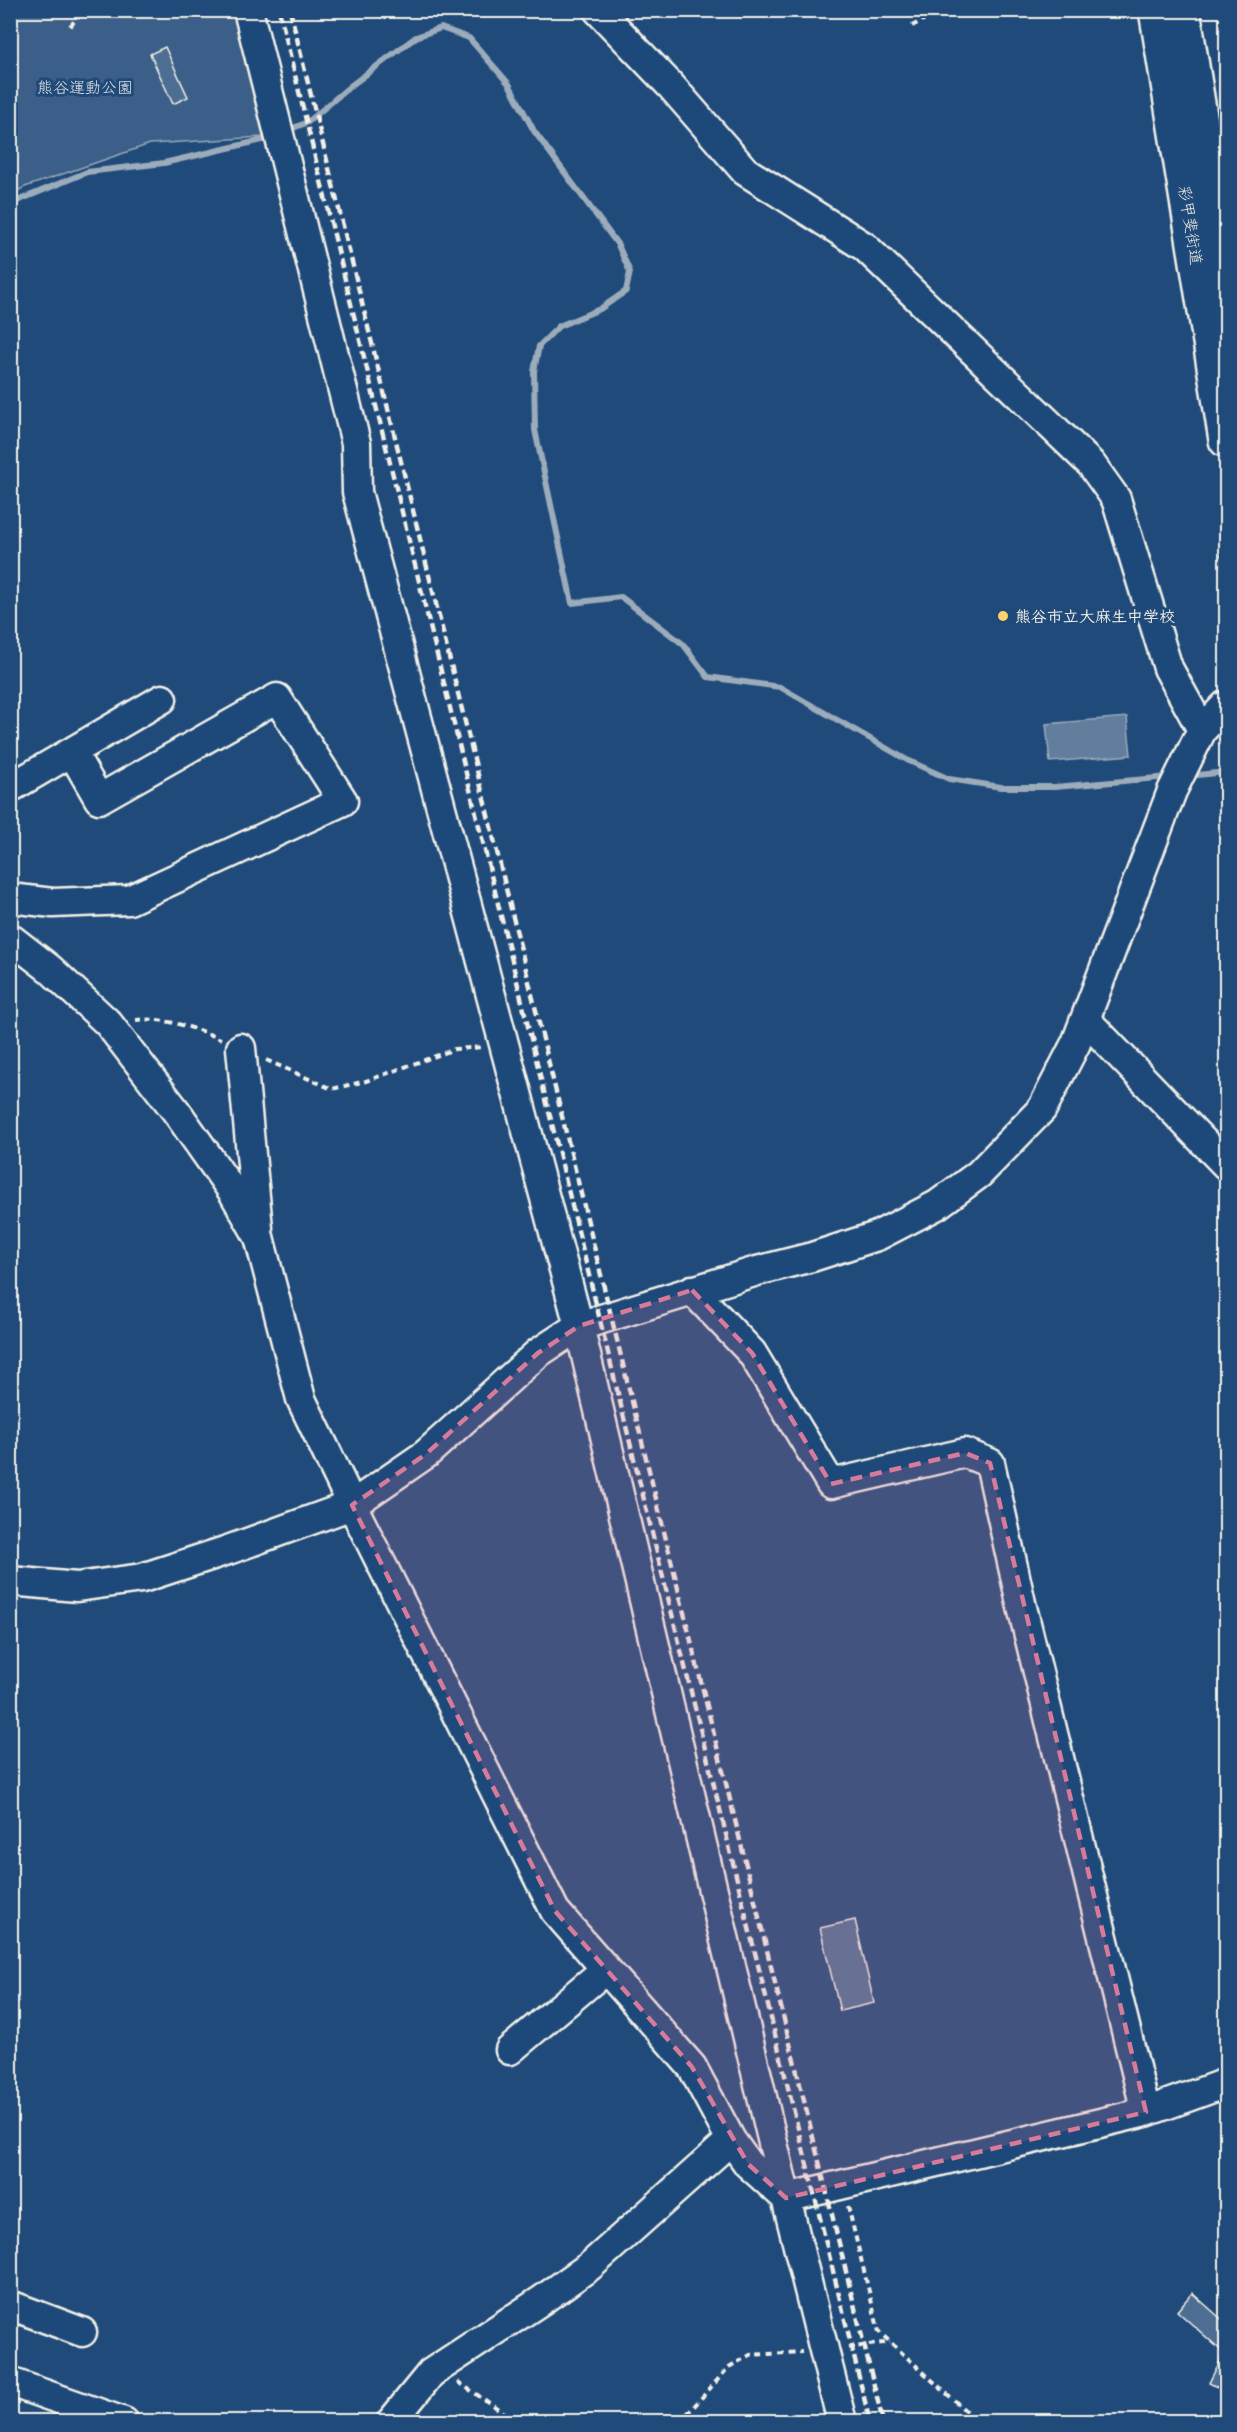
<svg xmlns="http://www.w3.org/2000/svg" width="1237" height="2432" font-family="'Patrick Hand','Klee One',sans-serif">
	<rect width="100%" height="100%" fill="#1f4a7a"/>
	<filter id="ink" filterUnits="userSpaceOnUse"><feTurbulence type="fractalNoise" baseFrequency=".0167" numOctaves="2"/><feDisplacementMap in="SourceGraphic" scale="12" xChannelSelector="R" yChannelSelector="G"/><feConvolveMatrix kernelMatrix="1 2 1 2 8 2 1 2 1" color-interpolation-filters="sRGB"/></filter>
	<g filter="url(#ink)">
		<path fill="#3a5f88" stroke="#97a8b8" stroke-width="1.5" d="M11 11H243L273 130 262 137 150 144 25 187 11 194Z"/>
		<path fill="#627e9d" stroke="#9cacbb" stroke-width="1.5" d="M1127 717 1131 755 1050 762 1046 724Z"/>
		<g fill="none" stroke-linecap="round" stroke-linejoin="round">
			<path stroke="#9cacbb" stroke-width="6" d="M286 131 308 122 349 87 416 37 441 28 469 38 509 84 534 131 618 245 630 272 626 291 600 309 559 326 539 346 534 371 535 430 572 603 621 597 683 644 708 677 780 687 907 760 949 779 1001 787H1055L1169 777
				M10 204 87 172 164 163 271 138
				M1188 776 1226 772"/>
		</g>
		<path fill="#4d6e92" stroke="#f4f1e8" stroke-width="1.5" d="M165 47 188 97 173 104 150 54Z
			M855 1920 874 2003 840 2011 820 1928Z
			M1192 2293 1227 2324V2392L1209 2383 1224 2353 1177 2311Z"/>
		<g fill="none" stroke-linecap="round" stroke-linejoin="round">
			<g stroke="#f4f1e8" stroke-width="33">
				<path id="minor" d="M248 10 356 443 357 492 579 1326 786 2198 842 2422
					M598 10 671 86 745 171 865 247 1091 464 1116 499 1168 668 1202 730
					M10 788 162 699
					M10 898 53 903 129 900 343 801 277 698 99 799 72 752
					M10 938 50 969 108 1023 176 1111 233 1192 259 1237 301 1399 352 1505 555 1911 692 2067 731 2140 748 2164 786 2198 1146 2112 1226 2083
					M1085 1019 1226 1165
					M241 1048 258 1228
					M692 1290 752 1353 831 1484 965 1453 990 1463 1021 1603 1146 2112
					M10 1581 77 1587 142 1578 228 1550 352 1505 426 1454 538 1353 579 1326 757 1271 812 1257 877 1236 937 1205 979 1174 1042 1109 1076 1043 1172 791 1202 730 1226 705
					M510 2050 606 1969
					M10 2305 82 2332
					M10 2382 124 2422
					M391 2422 431 2373 542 2300 590 2266 731 2140"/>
			</g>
			<g stroke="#f4f1e8" stroke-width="38">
				<path id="highway" d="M1156 10 1226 440
					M1183 10 1226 277"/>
			</g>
			<path stroke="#f4f1e8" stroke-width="4" stroke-dasharray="6 4.5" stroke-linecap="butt" d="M70 26 85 10
				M912 26 942 10
				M1226 554 1222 555 1226 584
				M136 1020C164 1017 195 1028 221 1039
				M266 1060 332 1089 366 1081 455 1049 483 1047
				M848 2206 879 2332 978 2422
				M848 2348 890 2342
				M458 2382 518 2422
				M680 2422 729 2367 750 2355 802 2352"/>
			<use href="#minor" stroke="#1f4a7a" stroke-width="28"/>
			<use href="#highway" stroke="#1f4a7a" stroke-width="33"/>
			<path stroke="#f4f1e8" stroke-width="4.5" stroke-dasharray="9 4.5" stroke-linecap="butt" d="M279 10 870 2422
				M290 10 883 2422"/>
		</g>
	</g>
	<path fill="#d87a9a" fill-opacity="0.2" stroke="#d87a9a" stroke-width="4.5" stroke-dasharray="12 8" stroke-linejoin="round" d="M692 1290 752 1353 831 1484 965 1453 990 1463 1146 2112 786 2198 748 2164 692 2067 555 1911 352 1505 426 1454 538 1353 579 1326Z"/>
	<circle fill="#ffd166" stroke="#1f4a7a" stroke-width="2" cx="1003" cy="616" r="6"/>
	<g text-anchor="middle" stroke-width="6" stroke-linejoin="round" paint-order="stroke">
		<g font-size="16" fill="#e1e2de" stroke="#1f4a7a">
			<text x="85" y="93">熊谷運動公園</text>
		</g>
		<g font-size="16" fill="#f4f1e8" stroke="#1f4a7a">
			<text transform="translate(1191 225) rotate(81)" y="6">彩甲斐街道</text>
		</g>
		<g font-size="16" font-weight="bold" fill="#f4f1e8" stroke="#1f4a7a" text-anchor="start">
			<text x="1015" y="622">熊谷市立大麻生中学校</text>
		</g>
	</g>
	<rect width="1237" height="2432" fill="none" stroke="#1f4a7a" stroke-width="36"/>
	<rect x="18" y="18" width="1201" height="2396" fill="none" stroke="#f4f1e8" stroke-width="2" filter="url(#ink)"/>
</svg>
